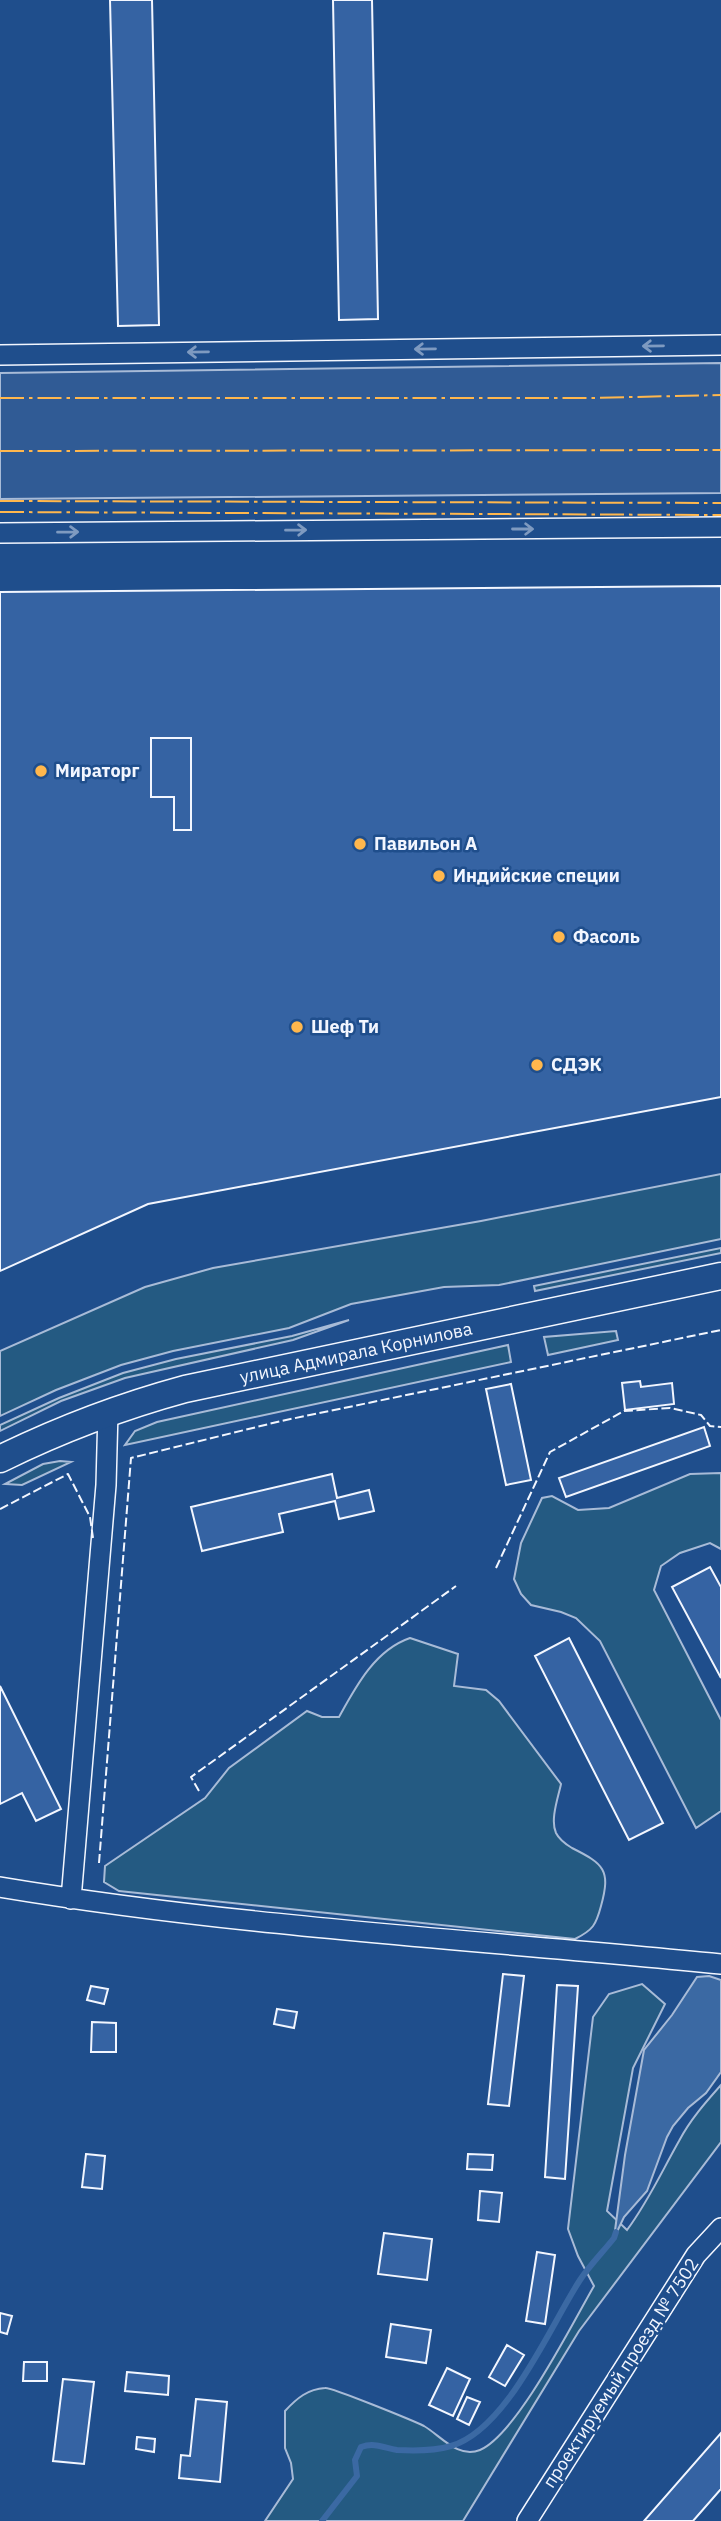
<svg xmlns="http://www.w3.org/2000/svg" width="721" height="2521" font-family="'IBM Plex Sans',sans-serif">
	<rect width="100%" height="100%" fill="#1f4e8c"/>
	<path fill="#245a82" stroke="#a8bbd7" stroke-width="2" d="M721 1174V1239L499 1285 444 1287 351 1304 289 1328 173 1351 121 1365 56 1390 0 1416V1351L145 1287 213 1268 481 1221Z
		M721 1248V1253L535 1291 534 1286Z
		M349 1320 293 1340 125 1378 61 1401 0 1431V1425L59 1398 123 1373 176 1359 292 1336Z
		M616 1331 618 1340 548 1355 544 1337Z
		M508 1345 511 1362 125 1445 135 1431 157 1422Z
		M60 1461 71 1462 22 1485 5 1484 43 1464Z
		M721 1473V1549L710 1543 680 1553 661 1566 654 1590 721 1720V1811L696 1828 600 1641 576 1618 561 1612 531 1605 521 1594 514 1579 521 1543 542 1498 552 1496 578 1510 609 1508 690 1474Z
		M410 1638 458 1654 454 1686 486 1690 499 1701 561 1784C558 1798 550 1820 556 1833 559 1839 567 1845 572 1848 604 1864 611 1870 601 1906 596 1925 593 1930 575 1939L119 1891 104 1882 105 1866 205 1798 229 1768 307 1711 322 1717H339C356 1686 375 1650 410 1638Z
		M642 1984 665 2004 633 2068 607 2211 627 2230C648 2202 662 2171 679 2141 690 2120 705 2103 721 2085V2142L579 2331 463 2521H265L293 2479 291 2463 285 2448V2411C297 2398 308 2389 325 2388 331 2387 414 2421 424 2426 441 2436 458 2459 480 2450 517 2434 572 2324 594 2286L578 2256 568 2229 593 2017 609 1994Z"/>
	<path fill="#305b95" stroke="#a8bbd7" stroke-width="2" d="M721 363V493L0 499V373Z"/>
	<path fill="#3b69a3" stroke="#a8bbd7" stroke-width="2" d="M709 1976 721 1980V2072L706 2093 688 2108 673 2126 667 2137 647 2191 624 2217 614 2238 625 2155 644 2050 672 2015 697 1977Z"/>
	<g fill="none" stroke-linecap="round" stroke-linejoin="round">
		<path stroke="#3b69a3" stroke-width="6" d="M322 2521 357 2476 355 2460 361 2447C375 2442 384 2448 397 2450 414 2451 434 2451 451 2446 507 2430 550 2326 580 2280 590 2265 603 2252 614 2238L616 2232"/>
	</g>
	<path fill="#3563a3" stroke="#f2f6ff" stroke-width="2" d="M110 0H152L159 325 118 326Z
		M333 0H372L378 319 339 320Z
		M721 586V1097L148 1204 0 1271V592Z
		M151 738H191V830H174V797H151Z
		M640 1381 641 1387 672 1383 674 1404 625 1410 622 1383Z
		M511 1384 531 1480 506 1485 486 1389Z
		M704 1427 710 1446 566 1497 559 1478Z
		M332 1474 337 1498 369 1490 374 1511 339 1519 335 1501 279 1514 283 1532 202 1551 191 1507Z
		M710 1567 721 1587V1678L672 1587Z
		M569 1638 663 1823 629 1840 535 1656Z
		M0 1686 61 1809 36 1821 22 1793 0 1804Z
		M503 1974 524 1976 509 2106 488 2104Z
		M557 1985 578 1986 565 2179 545 2177Z
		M91 1986 108 1989 104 2004 87 2000Z
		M277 2009 297 2012 294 2028 274 2024Z
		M92 2022 116 2023V2052H91Z
		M86 2154 105 2156 102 2189 82 2187Z
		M468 2154 493 2155 492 2170 467 2169Z
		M480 2191 502 2193 499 2222 478 2220Z
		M384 2233 432 2239 427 2280 378 2274Z
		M537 2252 555 2255 545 2324 526 2321Z
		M0 2313 12 2316 7 2334 0 2332Z
		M391 2324 431 2330 426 2363 386 2357Z
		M507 2345 524 2355 505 2386 489 2377Z
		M24 2362H47V2381H23Z
		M447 2368 470 2379 453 2416 429 2405Z
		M127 2372 169 2376 168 2395 125 2391Z
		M63 2379 94 2382 84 2464 53 2461Z
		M467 2397 480 2402 469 2425 457 2419Z
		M196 2399 227 2402 220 2482 179 2478 181 2455 190 2456Z
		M721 2433V2489L693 2521H644Z
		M137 2437 155 2439 154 2452 136 2449Z"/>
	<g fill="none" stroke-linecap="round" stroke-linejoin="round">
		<g stroke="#f2f6ff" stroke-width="22">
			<path id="minor" d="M0 355 721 345
				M0 533 721 527
				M0 1887C239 1927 481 1940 721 1964
				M71 1899 106 1485 108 1411
				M527 2521 696 2255 721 2228"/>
		</g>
		<g stroke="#f2f6ff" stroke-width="29">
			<path id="secondary" d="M0 1459C61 1429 119 1407 185 1389L721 1276"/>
		</g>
		<use href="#minor" stroke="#1f4e8c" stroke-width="19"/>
		<use href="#secondary" stroke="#1f4e8c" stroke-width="26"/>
		<path stroke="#f2f6ff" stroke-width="2" stroke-dasharray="9 3.5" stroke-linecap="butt" d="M0 1509 68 1474 90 1517 93 1538
			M496 1568 550 1452 624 1411 670 1408 701 1415 710 1426 721 1427
			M199 1791 191 1777 456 1586
			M99 1863 131 1458 281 1421 721 1330"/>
		<path stroke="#ffb74d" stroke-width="2" stroke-dasharray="24 5 3.5 5" stroke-linecap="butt" d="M0 398H590L721 395
			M0 451 721 450
			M0 501 721 503
			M0 512 721 515"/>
	</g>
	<defs><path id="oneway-shaft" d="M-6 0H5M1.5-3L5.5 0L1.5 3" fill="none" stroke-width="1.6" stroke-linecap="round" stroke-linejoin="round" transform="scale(1.75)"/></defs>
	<g stroke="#7e9ac0">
		<use href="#oneway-shaft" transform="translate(653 346) rotate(179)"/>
		<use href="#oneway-shaft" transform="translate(425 349) rotate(179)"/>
		<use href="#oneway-shaft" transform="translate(198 352) rotate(179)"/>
		<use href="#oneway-shaft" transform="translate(523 529)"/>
		<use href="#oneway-shaft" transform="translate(296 530) rotate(-1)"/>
		<use href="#oneway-shaft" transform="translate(68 532) rotate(-1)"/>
	</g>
	<g fill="#ffb74d" stroke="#1f4e8c" stroke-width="2.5">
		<circle cx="41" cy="771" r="7"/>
		<circle cx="360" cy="844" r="7"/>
		<circle cx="439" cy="876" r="7"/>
		<circle cx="559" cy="937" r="7"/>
		<circle cx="297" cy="1027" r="7"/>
		<circle cx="537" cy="1065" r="7"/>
	</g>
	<g text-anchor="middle" stroke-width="5" stroke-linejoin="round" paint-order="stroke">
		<g font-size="18" font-weight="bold" fill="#f2f6ff" stroke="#1f4e8c" text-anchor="start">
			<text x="55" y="777">Мираторг</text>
			<text x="374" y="850">Павильон А</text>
			<text x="453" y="882">Индийские специи</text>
			<text x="573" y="943">Фасоль</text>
			<text x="311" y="1033">Шеф Ти</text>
			<text x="551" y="1071">СДЭК</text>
		</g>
		<g font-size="18" fill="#f2f6ff" stroke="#1f4e8c">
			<text transform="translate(356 1353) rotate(-12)" y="6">улица Адмирала Корнилова</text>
			<text transform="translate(621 2373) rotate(-57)" y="6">проектируемый проезд № 7502</text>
		</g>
	</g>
</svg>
